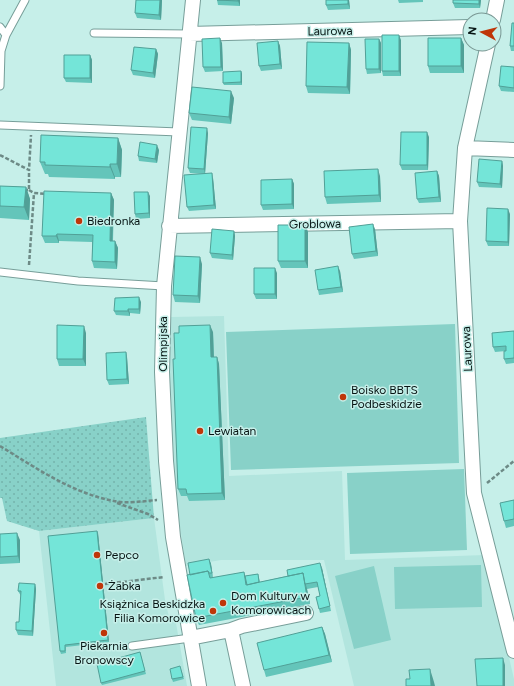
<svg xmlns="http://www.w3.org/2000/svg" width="514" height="686" font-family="Figtree,sans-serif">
	<defs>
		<pattern id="green-dots" width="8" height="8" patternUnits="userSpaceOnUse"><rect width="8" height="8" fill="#88d1c8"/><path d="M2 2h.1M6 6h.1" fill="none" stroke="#74b3ab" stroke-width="1.8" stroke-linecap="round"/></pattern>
	</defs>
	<rect width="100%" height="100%" fill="#c6efe9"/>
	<path fill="#b2e5de" d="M224 316 229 476 342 471 345 560 485 555 514 679V686H354L324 560H221L186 566 176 501 168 372 171 317Z
		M154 518 165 600 169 617 176 623 187 686H56L39 531Z"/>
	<path fill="url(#green-dots)" d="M146 417 154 518 39 531 7 521 2 498H0V438Z"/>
	<path fill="#88d1c8" d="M455 324 459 463 231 470 226 332Z
		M464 469 467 550 350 554 347 473Z
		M481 565 482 607 395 609 394 567Z
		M374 566 391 640 354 649 335 576Z"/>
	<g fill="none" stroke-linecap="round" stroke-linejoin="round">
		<g stroke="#779e99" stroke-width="9">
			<path id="service" d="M0 27 6 35
				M94 33 189 34
				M0 86 1 51 6 35 25 0
				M0 125 179 132
				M0 272 78 281 164 286
				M132 646 190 638"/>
		</g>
		<g stroke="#779e99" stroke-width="16">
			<path id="minor" d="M193 0 164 286 162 372 166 461 173 537 199 686
				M493 20 497 0
				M189 34 470 27
				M488 44 465 148 460 221 474 493 514 651
				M465 148 514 150
				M169 226 460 221
				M231 630 242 626 306 613
				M190 638 231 630 243 686"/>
		</g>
		<path stroke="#6d8a86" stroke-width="2.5" stroke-dasharray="4 2" stroke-linecap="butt" d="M0 155 29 170 31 135
			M24 190H29V170
			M29 190 34 193 46 194
			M29 265 34 193
			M0 446C36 468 72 493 114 501 126 504 144 501 157 500
			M487 483 514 461
			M117 503 148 514 158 520
			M105 584 164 577"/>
		<use href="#service" stroke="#fff" stroke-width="7"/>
		<use href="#minor" stroke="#fff" stroke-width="14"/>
	</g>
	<path fill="#64c5ba" d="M136 0H162L161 20 137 18 135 13Z
		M217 0H240V6L218 5Z
		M326 0H349L350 9 328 10 326 5Z
		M398 0H423V2L399 3Z
		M453 0H481L480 8H455L453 3Z
		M514 23V51H511L510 46Z
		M461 38 464 45V73H430L428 66Z
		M379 39 381 43V73L367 74 366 69Z
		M401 40V76H383L382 71Z
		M278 41 280 46 282 69 261 71 259 66Z
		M222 43 223 71 205 72 203 67Z
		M349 43 351 50 350 94 308 93 306 86Z
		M156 49 158 54 155 78 133 75 131 70Z
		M90 55 92 60V83L66 82 64 78Z
		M514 67V92L501 91 499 86Z
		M241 71 242 74V85H224L223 83Z
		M234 98 231 124 192 120 189 113Z
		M208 133 205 174 213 178 216 209 189 211 187 207 204 174 190 173 188 168Z
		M429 137 428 170H402L400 165Z
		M118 138 122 150 121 177H115V179L49 177 48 174H45L40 162Z
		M159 150 157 163 139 161 138 156Z
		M502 161 503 166 502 188 479 187 477 182Z
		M437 171 439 176 441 202 419 203 417 199Z
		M380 176 381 202 327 204 325 197Z
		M292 179 294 184V209L263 210 261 205Z
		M0 186 26 187 30 199 29 220 0 218Z
		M111 193 114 200 113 241H115L118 248 117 269 94 268 92 261V242L59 241V243H45L42 236Z
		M150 196V218L136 219 135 214Z
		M510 214 509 246H488L486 241Z
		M305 225 308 232V268H281L278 261Z
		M375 229 378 256 354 259 352 254Z
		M234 231 235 236 233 260 212 258 210 253Z
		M202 264 200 303 175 302 173 295Z
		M340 271 343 292 319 295 318 290Z
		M277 273V299H256L254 294Z
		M141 302 140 314 130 313V316L116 315 114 311Z
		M514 331V363L506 364 504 359 506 351 495 352 493 347Z
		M213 332 214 357H217L219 364 225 500 189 501 187 496H181L178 489 175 359Z
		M86 333V366H59L57 359Z
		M126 352 127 357 129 384 109 385 107 380Z
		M514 500V526L506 528 504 521Z
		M97 531 98 533 109 642 66 647V653L61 654 60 651Z
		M0 534 20 540V563L0 564Z
		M209 559 211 564 213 578 244 572 245 576 258 574 260 582 322 568 331 611 320 613 319 609 320 596 318 587 307 589 310 604 199 625 196 618 190 575Z
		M35 584 36 589 33 636 18 635 16 630 19 622 21 596 18 591Z
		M322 627 325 634 332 662 266 677 264 670Z
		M140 652 146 674 102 685 101 683Z
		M181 669 184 679 173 682 172 679Z"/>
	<path fill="#51a097" d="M160 0H162L161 20 159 15Z
		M238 0H240V6L238 1Z
		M348 0H349L350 9 348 4Z
		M479 0H481L480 8 479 4Z
		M399 35 401 40V76L399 71Z
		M220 38 222 43 223 71 221 67Z
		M461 38 464 45V73L461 66Z
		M379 39 381 43V73L379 69Z
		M278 41 280 46 282 69 280 64Z
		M349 43 351 50 350 94 347 87Z
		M156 49 158 54 155 78 153 73Z
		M90 55 92 60V83L90 78Z
		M241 71 242 74V85L241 82Z
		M231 91 234 98 231 124 229 117Z
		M207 128 208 133 205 174 204 169Z
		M427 132 429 137 428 170 427 165Z
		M118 138 122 150 121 177 117 164Z
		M157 145 159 150 157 163 155 159Z
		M502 161 503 166 502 188 500 184Z
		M110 164 115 177V179L110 167Z
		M378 169 380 176 381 202 379 195Z
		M437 171 439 176 441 202 439 197Z
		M212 173 213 178 216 209 214 205Z
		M292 179 294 184V209L292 204Z
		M26 187 30 199 29 220 24 207Z
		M148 192 150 196V218L149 213Z
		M111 193 114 200 112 248 110 241Z
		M508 209 510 214 509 246 508 242Z
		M373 224 375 229 378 256 376 251Z
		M305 225 308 232V268L305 261Z
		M234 231 235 236 233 260 232 255Z
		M57 234 59 241V243L56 236Z
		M115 241 118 248 117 269 115 262Z
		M200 257 202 264 200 303 198 296Z
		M338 266 340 271 343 292 341 287Z
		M275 268 277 273V299L275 294Z
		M139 297 141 302 140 314 139 309Z
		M128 309 130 313V316L128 311Z
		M210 325 213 332 214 364 211 357Z
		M84 326 86 333V366L83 359Z
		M126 352 127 357 129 384 127 379Z
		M217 357 219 364 225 500 222 493Z
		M97 531 98 533 109 642 108 640Z
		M17 533 20 540V563L18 556Z
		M209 559 211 564 213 578 212 573Z
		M320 563 322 568 331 611 330 606Z
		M303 573 307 589 310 604 307 597Z
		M35 584 36 589 33 636 32 631Z
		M322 627 325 634 332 662 329 655Z
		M503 658 505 665V686H503Z
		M430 669 434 682 435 686H431Z"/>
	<path fill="#74e5d8" stroke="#51a097" d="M136 0H160L159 15 135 13Z
		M217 0H238V1Z
		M326 0H348V4L326 5Z
		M453 0H479V4L453 3Z
		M512 23H514V46H510Z
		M382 35H399V71H382Z
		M220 38 221 67H203L202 39Z
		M428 38H461V66H428Z
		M365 39H379V69H366Z
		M278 41 280 64 259 66 257 43Z
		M307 42 349 43 347 87 306 86Z
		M134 47 156 49 153 73 131 70Z
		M64 55H90V78H64Z
		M501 66 514 67V88L499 86Z
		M241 71V82L223 83V72Z
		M192 87 231 91 229 117 189 113Z
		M191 127 207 128 204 169 188 168Z
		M401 132H427V165H400Z
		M41 135 118 138 117 164H110V167L45 165V162H40Z
		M140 142 157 145 155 159 138 156Z
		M479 159 502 161 500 184 477 182Z
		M378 169 379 195 325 197 324 171Z
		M437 171 439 197 417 199 415 173Z
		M212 173 214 205 187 207 184 175Z
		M292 179V204L261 205V180Z
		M0 186 26 187 24 207 0 206Z
		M44 191 111 193 110 241H115V262L92 261 93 235 57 234 56 236H42Z
		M134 192H148L149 213 135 214Z
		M487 208 508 209V242L486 241Z
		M373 224 376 251 352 254 349 227Z
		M278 225H305V261H278Z
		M212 229 234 231 232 255 210 253Z
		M175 256 200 257 198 296 173 295Z
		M338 266 341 287 318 290 315 270Z
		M254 268H275V294H254Z
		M139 297V309H128V311H114L115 298Z
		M57 325 84 326 83 359H57Z
		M210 325 211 357H217L222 493 187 494 186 489H178L173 359H175L174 333H179V326Z
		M514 331V358L504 359V351H506V346L493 347 492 333Z
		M126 352 127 379 107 380 106 353Z
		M514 500V519L504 521 500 503Z
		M97 531 108 640 65 645V651H60L48 536Z
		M17 533 18 556 0 557V534Z
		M209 559 212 573H209L208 571 190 575 188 563Z
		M320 563 330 606 319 609 316 597 320 596 317 582 305 584 303 573 288 576 287 570Z
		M208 571 210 578 244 572 246 585 303 573 307 597 196 618 187 575Z
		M258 574 259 582 247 585 245 576Z
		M19 583 35 584 32 631 16 630V622H19L21 591H18Z
		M322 627 329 655 264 670 257 643Z
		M140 652 145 671 101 683 97 664Z
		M503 658V686H477L475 659Z
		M180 666 183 677 172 679 170 669Z
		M430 669 431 686H406V679H410L409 670Z"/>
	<g fill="#bf3609" stroke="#c6efe9" stroke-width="1.5">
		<circle cx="79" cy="221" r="4"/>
		<circle cx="343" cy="397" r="4"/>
		<circle cx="200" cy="431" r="4"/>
		<circle cx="97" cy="555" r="4"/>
		<circle cx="100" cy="586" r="4"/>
		<circle cx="223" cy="603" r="4"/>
		<circle cx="213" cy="611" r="4"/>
		<circle cx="104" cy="633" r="4"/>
	</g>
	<g text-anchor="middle" stroke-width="3" stroke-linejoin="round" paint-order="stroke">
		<g font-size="12" fill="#061413" stroke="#c6efe9">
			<text transform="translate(330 31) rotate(-1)" y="4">Laurowa</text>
			<text transform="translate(315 224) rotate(-1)" y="4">Groblowa</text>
			<text transform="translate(163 344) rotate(-90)" y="4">Olimpijska</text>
			<text transform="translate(467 349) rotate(-93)" y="4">Laurowa</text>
		</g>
		<g font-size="12" fill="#061413" stroke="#c6efe9" text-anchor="start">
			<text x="87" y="225">Biedronka</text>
			<text x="351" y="394">Boisko BBTS<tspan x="351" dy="14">Podbeskidzie</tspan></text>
			<text x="208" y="435">Lewiatan</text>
			<text x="105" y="559">Pepco</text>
			<text x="108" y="590">Żabka</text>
			<text x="231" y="600">Dom Kultury w<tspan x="231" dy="14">Komorowicach</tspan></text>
			<text x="205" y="608" text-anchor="end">Książnica Beskidzka<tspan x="205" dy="14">Filia Komorowice</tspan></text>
			<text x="104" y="650" text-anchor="middle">Piekarnia<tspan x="104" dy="14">Bronowscy</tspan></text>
		</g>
	</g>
	<g transform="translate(482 32) rotate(277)"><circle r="19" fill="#c6efe9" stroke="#799793"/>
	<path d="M0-3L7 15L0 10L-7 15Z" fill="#bf3609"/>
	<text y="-6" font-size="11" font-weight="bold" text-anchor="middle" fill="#061413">N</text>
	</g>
</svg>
